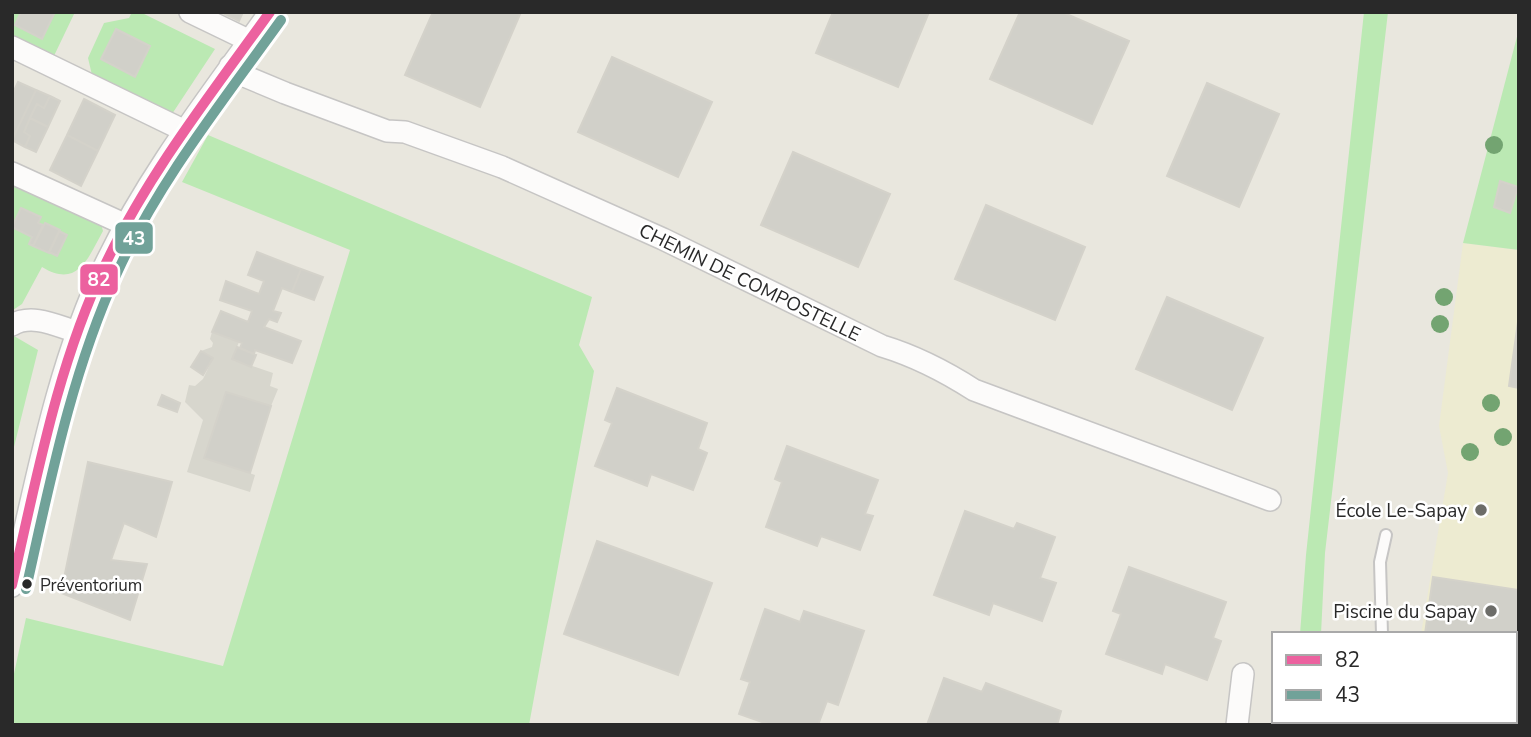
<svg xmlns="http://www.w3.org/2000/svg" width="1531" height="737" font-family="'Nunito Sans',sans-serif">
	<rect width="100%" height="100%" fill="#e9e7de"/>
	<path fill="#edebd1" d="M1463 243 1519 250V725H1405V721H1515V634H1421L1448 473 1439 426Z"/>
	<path fill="#bbe9b3" d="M12 12H75L52 60 12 40Z
		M132 12H140L215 49 172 114 92 75 88 58 104 23 129 18Z
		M1364 12H1388L1325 553 1321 634H1300L1306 555Z
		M1519 29V250L1463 243Z
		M208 135 592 297 579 345 594 371 529 725H12V683L26 618 223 666 350 250 182 182Z
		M12 180 101 224 103 231C88 258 78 289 42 267L22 304 13 310Z
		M14 336 38 350 12 455V338Z"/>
	<path fill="#d7d6cd" d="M212 332 239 342 232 359 273 373 270 386 278 389 271 406 204 458 255 475 250 492 187 472 203 420 185 402 189 385 195 386 203 379 213 358 201 351 212 347 213 343 210 339Z"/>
	<path fill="#d1d0c9" stroke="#d4d2ca" stroke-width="2" d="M21 12H55L42 39 15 25Z
		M221 12H243L239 21Z
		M433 12H521L480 107 405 75Z
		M833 12H929L898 87 816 53Z
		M1020 12H1062L1129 41 1092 124 990 79Z
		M116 29 150 46 135 77 101 59Z
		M612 57 712 102 678 177 578 132Z
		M18 82 36 90 12 140V95Z
		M1207 83 1279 114 1239 207 1167 176Z
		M36 90 50 96 44 108 37 104 30 118 24 132 30 136 25 147 12 140Z
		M50 96 60 101 48 127 30 118 37 104 44 108Z
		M84 99 115 115 98 151 67 135Z
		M30 118 48 127 36 152 25 147 30 136 24 132Z
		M67 135 98 151 81 186 50 170Z
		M793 152 890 194 858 267 761 225Z
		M1500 181 1518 187 1510 213 1494 207Z
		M986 205 1085 247 1055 320 955 279Z
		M21 208 41 217 38 223 43 225 33 246 29 244 32 237 12 227Z
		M45 223 60 230 49 253 33 246Z
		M59 231 67 235 57 256 49 252Z
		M257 252 301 269 292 292 282 288 273 311 281 313 277 322 269 319 264 327 301 341 292 363 255 350 254 354 240 348 242 343 212 332 221 311 248 322 252 311 220 300 226 281 259 294 264 281 248 275Z
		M301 269 323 277 314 300 292 292Z
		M1167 297 1263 338 1232 410 1136 369Z
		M1519 315V388L1509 386Z
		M237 347 256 355 251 367 232 359Z
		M201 351 213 358 203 375 191 367Z
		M617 388 707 423 698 449 707 453 693 490 651 474 647 486 595 466 612 423 605 420Z
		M226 392 271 406 250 473 204 458Z
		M162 395 180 403 177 412 158 405Z
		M787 446 878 480 865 514 873 516 860 550 821 536 817 546 766 527 782 482 775 479Z
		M88 462 172 482 156 537 124 523 111 560 147 564 130 620 61 593Z
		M965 511 1014 529 1017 523 1055 537 1040 578 1056 583 1042 621 993 603 989 615 934 595Z
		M597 541 712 583 678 675 564 634Z
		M1129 567 1226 602 1213 638 1221 641 1207 680 1165 664 1162 674 1106 654 1121 614 1113 611Z
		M1433 577 1519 590V725H1411V721H1515V634H1425Z
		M765 609 800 622 804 611 864 631 838 705 827 701 818 725H771L739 714 750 682 741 679Z
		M944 678 982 692 986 683 1061 711 1057 725H927Z"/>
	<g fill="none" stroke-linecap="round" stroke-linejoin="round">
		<g stroke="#c6c5c4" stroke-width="14">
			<path id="lane" d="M1382 634 1380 562 1386 535
				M1366 721V725"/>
		</g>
		<g stroke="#c6c5c4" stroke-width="24">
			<path id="street" d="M190 12 250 41
				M12 47 183 130
				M230 66 242 75 285 93 387 131 405 132 502 167 663 239 882 346C915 356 946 372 974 390L1270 500
				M12 173 126 225
				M12 325C32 313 57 326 77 332
				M12 586C37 478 57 366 105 265 149 173 211 95 270 12
				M1237 725 1243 674"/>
		</g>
		<use href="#lane" stroke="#fcfbfa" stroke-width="10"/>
		<use href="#street" stroke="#fcfbfa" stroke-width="21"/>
		<g stroke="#fff" stroke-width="16">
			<path id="bus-1" d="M12 585C37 477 57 366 105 265 148 174 211 94 270 12"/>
		</g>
		<g stroke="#fff" stroke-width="16">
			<path id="bus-2" d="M26 589C50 482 71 374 117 273 158 182 223 101 281 20"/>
		</g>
		<use href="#bus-1" stroke="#ec619f" stroke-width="10"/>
		<use href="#bus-2" stroke="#71a299" stroke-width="10"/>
	</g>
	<g fill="#73a471">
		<circle cx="1494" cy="145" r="9"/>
		<circle cx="1444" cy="297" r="9"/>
		<circle cx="1440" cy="324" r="9"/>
		<circle cx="1491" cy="403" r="9"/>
		<circle cx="1503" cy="437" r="9"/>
		<circle cx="1470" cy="452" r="9"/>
	</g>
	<g fill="#6c6c68" stroke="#fff" stroke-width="2.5">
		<circle cx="1481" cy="510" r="7"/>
		<circle cx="1491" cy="611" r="7"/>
	</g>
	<circle fill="#292929" stroke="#fff" stroke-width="2.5" cx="27" cy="584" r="6"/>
	<g text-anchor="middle" stroke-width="5" stroke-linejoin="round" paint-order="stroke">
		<g font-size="17" fill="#292929" stroke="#fff" text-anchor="start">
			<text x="40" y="591">Préventorium</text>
		</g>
		<g font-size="19" fill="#292929" stroke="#fff">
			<text transform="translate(750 282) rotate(26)" y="7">CHEMIN DE COMPOSTELLE</text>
		</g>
		<g font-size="19" fill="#292929" stroke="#fff" text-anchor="end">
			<text x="1467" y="517">École Le-Sapay</text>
			<text x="1477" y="618">Piscine du Sapay</text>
		</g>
	</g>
	<g stroke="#fff" stroke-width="2.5">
		<rect x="114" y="221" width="40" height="34" rx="7" fill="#71a299"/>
		<rect x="79" y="263" width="40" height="33" rx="7" fill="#ec619f"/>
	</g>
	<g font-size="19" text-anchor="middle" font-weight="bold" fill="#fff">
		<text x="134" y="245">43</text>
		<text x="99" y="286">82</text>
	</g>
	<rect width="1531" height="737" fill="none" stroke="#292929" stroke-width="28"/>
	<rect x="1272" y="632" width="245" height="91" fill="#ffffff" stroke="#a9a9a9" stroke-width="2"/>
	<rect x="1286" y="655" width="35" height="10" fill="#ec619f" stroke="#a9a9a9" stroke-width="2"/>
	<text x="1335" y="667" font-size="21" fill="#292929">82</text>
	<rect x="1286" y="690" width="35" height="10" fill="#71a299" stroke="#a9a9a9" stroke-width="2"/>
	<text x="1335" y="702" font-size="21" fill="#292929">43</text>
</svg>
